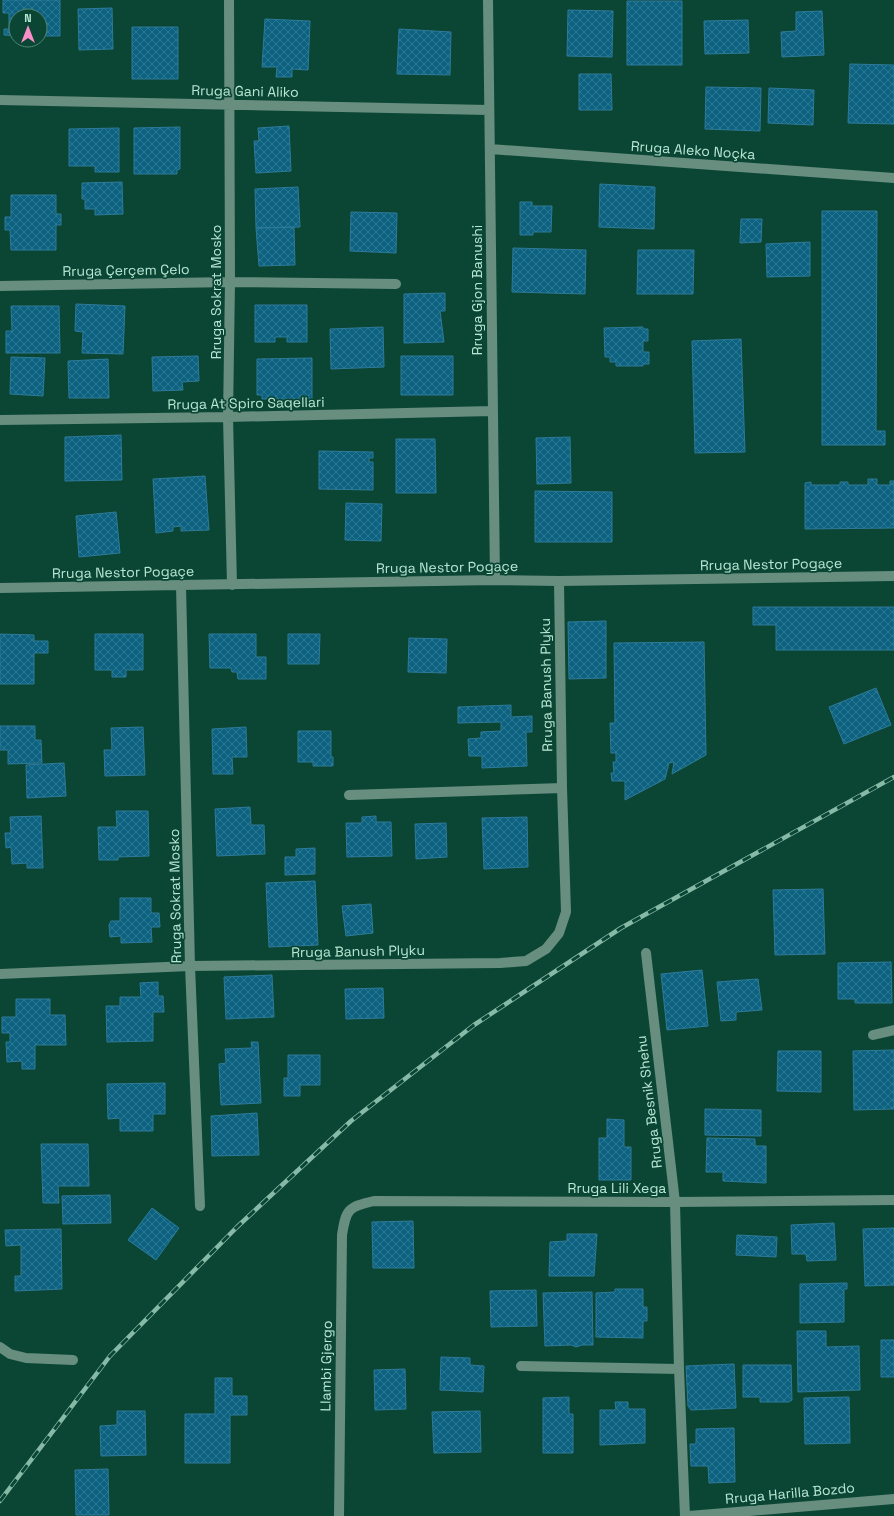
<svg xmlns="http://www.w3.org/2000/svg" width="894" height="1516" font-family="'Space Grotesk',sans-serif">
	<defs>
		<pattern id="building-cross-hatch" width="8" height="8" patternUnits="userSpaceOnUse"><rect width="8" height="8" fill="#0c6280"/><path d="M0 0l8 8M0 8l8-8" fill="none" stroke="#2d7891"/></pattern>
	</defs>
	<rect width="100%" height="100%" fill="#0b4635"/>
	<path fill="url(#building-cross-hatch)" stroke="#2e7a99" d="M3 0H60V36H40V16H16V36L4 35V29H9V13H3Z
		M627 1H682V65H627Z
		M112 8 113 49 79 50 78 9Z
		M568 10 613 11 612 57 567 56Z
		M822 11 824 55 782 57 781 32 796 31V12Z
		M265 19 310 21 308 70 292 69V77H276L277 67H262Z
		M748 20 749 53 705 54 704 21Z
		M132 27H178V79H132Z
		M399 29 451 32 450 75 397 74Z
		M850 64 894 65V124L848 123Z
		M579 74H611L612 110H579Z
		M706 87 761 88 760 131 705 129Z
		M769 88 814 90 813 125 768 123Z
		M289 126 291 171 256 173 254 141H259L258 128Z
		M180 127V169L177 170V174H134V128Z
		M119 128V172H95V166H69V129Z
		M122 182 123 214 95 215V209H85V199H82V183Z
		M600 184 655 187 654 229 599 227Z
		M298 187 300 227 256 228 255 189Z
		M11 195H56V214H61V225H56V250H11L10 230H5V217H11Z
		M520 202H532V206H552L551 232H533V235H520Z
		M822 211H877L876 431H885V445H822Z
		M351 212 397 213 396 253 350 251Z
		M741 219H762L761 242 740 243Z
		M294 227 295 265 259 266 256 228Z
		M810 242V276L767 277 766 244Z
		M513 248 586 250 585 294 512 292Z
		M638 250H694L693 294H637Z
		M445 293V311H440L444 342 404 343V294Z
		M76 304 125 306 123 354 82 353 83 332 75 331Z
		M255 305H307V342H287V337H275V342H255Z
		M11 306H59L60 353H6V331H12Z
		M383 327 384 367 331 369 330 329Z
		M643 327V329H648V341H643V352H649V364H643V366H616V362H610V357H605L604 328Z
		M741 339 745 452 695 453 692 341Z
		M198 356 199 381 182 382 183 390 153 391 152 357Z
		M401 356H453V395H401Z
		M11 357 45 358 43 396 10 394Z
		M312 358V399H262V395H257V359Z
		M108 359 109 398H69L68 361Z
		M121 435 122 480 65 481V437Z
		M570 437 571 483 537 484 536 438Z
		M396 439H435L436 493H396Z
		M319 451 373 452V458H369V462H373V490L319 489Z
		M205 476 209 530 181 531V526L173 527V531L156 533 153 479Z
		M868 479H877V485H890V481H894V528L805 529V483L811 482V485H840V482H848V485H868Z
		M535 491 612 492V542H535Z
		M346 503 382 504 381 541 345 540Z
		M116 512 120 553 79 557 76 516Z
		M753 607H894V650H776V625H753Z
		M606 621V678L569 679 568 622Z
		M0 634 34 635V641H48V653H34V684H0Z
		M95 634H143V670H126V677H112V670H95Z
		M209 634H256V657H266V679H238L237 672H232L231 668H210Z
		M288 634H320L319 664H288Z
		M409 638 447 639 446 673 408 672Z
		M704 642 706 755 672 774 674 762 669 763 665 779 625 800V781H612L611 773H614L613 762H616V753H611L610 723H615L614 643Z
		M876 688 891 725 844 744 829 707Z
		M511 705V717L532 716V732H526L527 766 482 768V756H469L468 739 481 738V732L501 731V722L458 723V707Z
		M0 726H35V740H41L42 763 8 764V750H0Z
		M143 727 145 775 105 776 104 750H112L111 728Z
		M246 727 247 757H232L233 774H213L212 729Z
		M298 731H331V757H333V766H313V762H298Z
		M64 763 66 796 27 798 26 765Z
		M250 807 251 825H264L265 854 217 856 215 809Z
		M116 811H148L149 856 118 857V860H99L98 827H117Z
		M41 816 43 868H27V863L12 864 11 847 6 848 5 833H11L10 817Z
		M376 816V822H391L392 856 347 857 346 823H362V817Z
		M527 817 528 867 484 869 482 818Z
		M446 823 447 857 416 859 415 824Z
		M315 848V874L285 875V857H296V849Z
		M315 881 318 945 269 947 266 883Z
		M823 889 825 954 775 955 773 890Z
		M120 898H151V913H159L160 927H151L152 942 121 943V936L110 937 109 925 111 921H120Z
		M371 904 373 933 346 936 342 906Z
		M891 962 892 1003H855V999H838V963Z
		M702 970 708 1026 667 1030 661 974Z
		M272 975 274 1017 226 1019 224 977Z
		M758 979 762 1010 736 1012V1020L721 1021 717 982Z
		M158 982V996H163L164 1012H153V1041L107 1042 106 1006H120V997H141L140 983Z
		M383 988 384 1018 346 1019 345 989Z
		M16 999H50V1015H65L66 1045H35V1069H22V1061L7 1062 6 1042H10V1033H2V1017H16Z
		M251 1042H258L261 1103 221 1105 219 1064 226 1063 225 1049 252 1048Z
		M894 1050V1109L854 1110 853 1051Z
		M778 1051H821V1092L777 1091Z
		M288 1055H320V1085H300V1096H284V1078H288Z
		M165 1083V1114H153V1131H120V1118L108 1119 107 1084Z
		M705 1109 761 1110V1136L705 1135Z
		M257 1113 259 1155 212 1156 211 1116Z
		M607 1119 624 1120V1147H631V1180H599V1138H607Z
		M707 1138 755 1139V1146H766V1183L723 1181V1172H706Z
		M41 1144H88L89 1186H58L59 1203H43Z
		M110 1195 111 1223 63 1224 62 1196Z
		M152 1208 179 1228 156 1260 128 1240Z
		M413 1221 414 1268H373L372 1222Z
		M834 1223 836 1260 807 1261 806 1254H792L791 1225Z
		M894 1228V1285L865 1286 863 1229Z
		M61 1229 62 1289 15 1291V1276H21V1245L6 1246 5 1230Z
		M567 1234H597L594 1276H549L550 1242 567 1241Z
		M737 1235 777 1237 776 1257 736 1255Z
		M847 1283V1289H844V1322L800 1323V1284Z
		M615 1289H643V1307H647V1321H643V1338L596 1337V1293L615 1292Z
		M536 1290 537 1326 491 1327 490 1291Z
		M592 1292 593 1345H582L576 1347 571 1345 545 1346 543 1293Z
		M797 1331H826V1347L859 1346 860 1390 798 1392Z
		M881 1340H894V1377H881Z
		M441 1357 470 1358V1365L484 1366 483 1392 440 1390Z
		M734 1364 736 1408 691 1410 688 1406 686 1366Z
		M743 1365H791L792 1400 789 1402H760V1397H743Z
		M405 1369 406 1409 375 1410 374 1370Z
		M215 1378H232V1396H247V1415H230V1463H185V1414H215Z
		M569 1397V1414H573V1453H543V1398Z
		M849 1397 850 1443 805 1444 804 1398Z
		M615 1402H628V1409H645V1443L600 1445V1410H616Z
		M117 1411H145L146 1455 101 1456 100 1426 117 1425Z
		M480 1411 481 1452 434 1453 432 1412Z
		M734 1428 735 1482 709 1483 708 1466H691L690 1444H696V1429Z
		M108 1469 109 1515H76L75 1470Z"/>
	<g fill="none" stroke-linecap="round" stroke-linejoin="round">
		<path stroke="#678e7f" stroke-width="10" d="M229 0 230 282 228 417 232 585
			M488 0 495 580
			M0 100 489 110
			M490 149 894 178
			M0 286 230 282 396 284
			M0 420 228 417 492 411
			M181 586 190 966 200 1206
			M0 588 495 580 559 581 894 576
			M349 795 562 788
			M646 953 675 1202 679 1369 685 1516
			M0 974 190 966 500 963 526 961 546 949 559 933 566 912 562 788 559 581
			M873 1035 894 1030
			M0 1347 10 1354 26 1358 73 1360
			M521 1366 679 1369
			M339 1516 342 1235C346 1209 348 1207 374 1201L675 1202 894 1200
			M689 1516 894 1499"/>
		<g stroke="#86b9a6" stroke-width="4.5">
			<path id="rail" d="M0 1501 110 1356 237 1227 351 1121 474 1025 621 928 894 777"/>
		</g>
		<use href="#rail" stroke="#0b4635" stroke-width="3" stroke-dasharray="9" stroke-linecap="butt"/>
	</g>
	<g text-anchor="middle" stroke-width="3.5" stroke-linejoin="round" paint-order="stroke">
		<g font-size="14" fill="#b7e6d3" stroke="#0b4635">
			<text transform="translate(245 91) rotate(1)" y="5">Rruga Gani Aliko</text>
			<text transform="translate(693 150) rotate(4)" y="5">Rruga Aleko Noçka</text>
			<text transform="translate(126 270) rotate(-1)" y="5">Rruga Çerçem Çelo</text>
			<text transform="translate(477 290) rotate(-90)" y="5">Rruga Gjon Banushi</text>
			<text transform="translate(216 292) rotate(-90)" y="5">Rruga Sokrat Mosko</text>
			<text transform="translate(246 403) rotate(-1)" y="5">Rruga At Spiro Saqellari</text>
			<text transform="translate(771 564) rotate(-1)" y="5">Rruga Nestor Pogaçe</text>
			<text transform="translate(447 567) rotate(-1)" y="5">Rruga Nestor Pogaçe</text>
			<text transform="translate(123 572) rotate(-1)" y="5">Rruga Nestor Pogaçe</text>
			<text transform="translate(546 685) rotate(-91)" y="5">Rruga Banush Plyku</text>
			<text transform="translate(175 896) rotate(-91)" y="5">Rruga Sokrat Mosko</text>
			<text transform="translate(358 951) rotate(-1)" y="5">Rruga Banush Plyku</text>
			<text transform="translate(649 1102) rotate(-97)" y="5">Rruga Besnik Shehu</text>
			<text x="617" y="1193">Rruga Lili Xega</text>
			<text transform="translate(326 1366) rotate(-89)" y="5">Llambi Gjergo</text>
			<text transform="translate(790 1493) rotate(-5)" y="5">Rruga Harilla Bozdo</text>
		</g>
	</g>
	<g transform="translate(28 28)"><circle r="19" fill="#0b4635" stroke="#508674"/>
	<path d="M0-3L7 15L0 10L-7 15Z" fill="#fa8fc7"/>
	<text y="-6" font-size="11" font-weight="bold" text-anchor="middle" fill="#b7e6d3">N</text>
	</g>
</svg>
